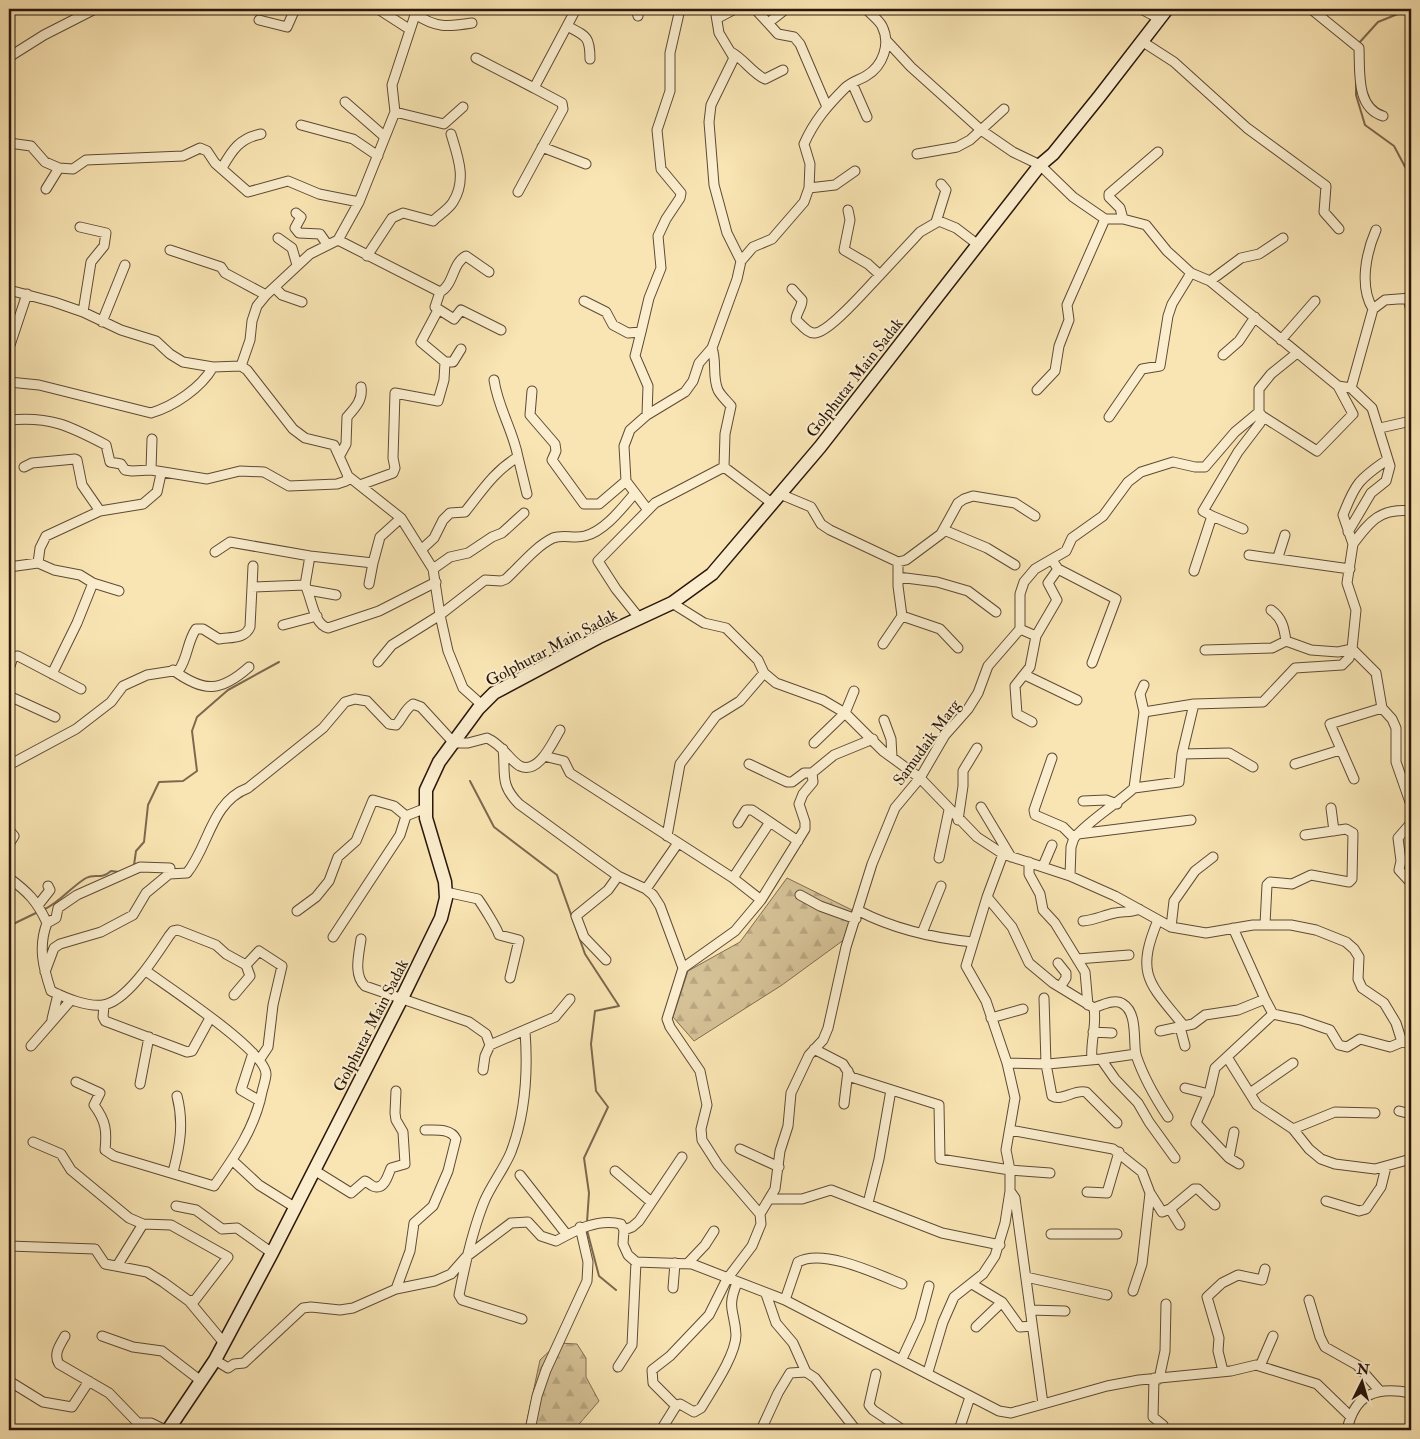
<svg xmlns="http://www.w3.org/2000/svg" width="1420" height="1439" font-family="'IM FELL Double Pica',serif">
	<defs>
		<pattern id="forest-firs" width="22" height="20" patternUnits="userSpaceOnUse" patternTransform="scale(1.25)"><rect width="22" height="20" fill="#d6c297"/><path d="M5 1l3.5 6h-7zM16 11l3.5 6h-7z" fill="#b8a681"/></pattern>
	</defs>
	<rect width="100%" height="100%" fill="#f9e5b3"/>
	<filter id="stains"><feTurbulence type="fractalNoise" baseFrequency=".004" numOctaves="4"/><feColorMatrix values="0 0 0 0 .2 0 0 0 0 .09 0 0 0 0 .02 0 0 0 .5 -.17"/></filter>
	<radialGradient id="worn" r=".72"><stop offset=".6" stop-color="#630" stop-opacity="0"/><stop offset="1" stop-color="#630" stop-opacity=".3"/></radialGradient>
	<path fill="url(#forest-firs)" stroke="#806c52" d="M787 878 852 910 845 939 782 985 694 1041 673 1017 688 971 740 942Z
		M558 1343 577 1344 586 1358V1377L599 1401 574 1430H525L540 1360Z"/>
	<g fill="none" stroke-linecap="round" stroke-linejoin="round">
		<path stroke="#7c684f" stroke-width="2" d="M1359 43 1378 22 1410 9
			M1356 79V95L1365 125 1394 146 1411 178
			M470 781 494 827 557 875 585 954 619 1006 595 1011 591 1044 596 1091 608 1107 584 1158 589 1193 587 1222
			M134 865 136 851 144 842 148 805 159 782 183 781 197 771 192 731 197 717 228 690 279 662
			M45 909C60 902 71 887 86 878 95 873 101 880 111 871L119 872
			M9 926 38 912
			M587 1230 599 1276 616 1290"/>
		<g stroke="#5e4a36" stroke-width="11">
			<path id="street" d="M378 9 409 29
				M636 9 638 16
				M715 9 719 33 734 58 711 105 709 122 714 185 727 233 741 261
				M755 9 768 23 786 9
				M1141 9 1160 19
				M1311 9 1359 48C1360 72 1356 108 1383 116
				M415 14C436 28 447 27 472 23
				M718 18 735 9
				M259 20 287 27 295 9
				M768 23 778 34 794 37 800 44 827 107
				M567 26C586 36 590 36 590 59
				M886 40 911 67 981 130 1013 152 1040 165 1073 197 1105 219H1123L1146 225 1167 251 1191 273 1210 281 1338 386 1351 388
				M1143 42 1174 62 1247 128 1326 186 1324 212 1339 229
				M731 52C744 59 752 73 765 79L783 70
				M9 57 44 35 95 9
				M476 58 534 88 576 9
				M852 83 867 117
				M345 102 385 137
				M395 112 444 124 463 107
				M301 125 353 139 378 156
				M9 143 31 146 45 162 59 168 73 169 86 160 183 156 200 148 207 151 215 163 248 192 288 181 319 194 359 202
				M542 147 586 164
				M917 154 957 147 970 140 1004 109
				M222 168C232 150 240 138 261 134
				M809 188 835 185 855 171
				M46 189 59 168
				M518 192 563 109 562 103 534 88
				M848 210 850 220 844 250 868 264 880 275 920 232 939 221 956 228 977 244
				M296 213 301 217 295 228 299 233 320 234 327 244
				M1123 219 1120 208 1109 197V194L1158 152
				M936 222 946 190 941 184
				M80 227 106 233 104 246 91 262 83 312
				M278 238 292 248 297 265
				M338 240 359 202 395 112 392 85 417 9
				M170 250 221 267 225 273 266 295
				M367 256 392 218 403 213 433 221C439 215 449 209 453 202 467 180 458 157 451 134
				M1210 281 1241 258 1259 254 1283 238
				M275 288 282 295 302 302
				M792 289 802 300C802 308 796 312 796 320 801 324 808 334 815 333 830 332 868 287 880 275
				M9 290 54 302 83 312 121 330 156 341 170 354 183 362 213 367 241 366 250 340 252 321 257 306 266 295 310 254 338 240 440 292C454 285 452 263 466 256L489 272
				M440 292 435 307 454 319 461 310 501 330
				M1408 298 1411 311
				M584 301 606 312 613 325 628 333 641 332 635 356 648 386 647 415 630 430 624 446 626 481 648 510
				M1373 309C1359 287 1366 253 1376 230
				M102 322 125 265
				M641 332 649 298 661 268 658 236 666 219 680 198 681 193 661 169 657 130 670 91V53L680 9
				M1281 340 1315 301
				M10 345 27 294
				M1223 355 1239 341 1255 317
				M445 362H453L461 349
				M9 382 39 385 151 413C174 406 201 388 213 367
				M1037 390 1055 371 1059 346 1069 320 1067 305 1105 219
				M532 391 530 415 555 444 556 451 552 460 584 504H599L626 481
				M1259 412 1262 416 1317 451 1353 414 1338 386
				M647 415 685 392 693 381 699 363 712 348
				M1109 417 1142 369 1160 366 1168 316 1172 304 1191 273
				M9 420C50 416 70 426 106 445L110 462 121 464 125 470 132 471 151 470 207 479 240 471 264 472 289 486 337 484 346 481 348 476
				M1380 428 1411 421
				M340 455 346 444 347 417C355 408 363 400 361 387
				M518 457 527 494
				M1387 460C1359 479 1355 484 1343 515L1353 544 1347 583 1356 610 1352 649 1376 673 1382 708 1392 719 1396 728V762L1411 805
				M24 467 32 463 75 459 77 460 82 485 100 511
				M724 467 773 504
				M151 470 152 439
				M360 485 393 473 395 468 393 458 395 393 438 401 444 380 445 362 421 342 438 310
				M780 494 811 507 821 524 830 530 898 562 906 560 941 534 958 503 964 499 973 496 1015 503 1035 516
				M1212 516 1203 511 1238 452 1260 423 1262 416
				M401 518 433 569 440 615 448 651 463 688 482 705
				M944 530 987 548 1015 565
				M1348 532 1371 493 1386 481 1390 466 1372 408 1351 388 1373 309 1385 300 1411 298
				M1353 544C1370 521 1380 508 1411 511
				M421 550 434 538 443 520 450 513 465 512C481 492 495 470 518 457 513 430 498 408 494 380
				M215 552 230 542 310 556 373 563 380 537 401 518 348 476 334 445 305 438 293 429 247 370 241 366
				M1249 555 1350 569
				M1278 557 1285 535
				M1052 560 1058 569 1116 599 1092 663
				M38 563 40 548 46 536 100 511 143 504 157 492 161 474
				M253 566 252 587 305 585 310 556
				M9 567 38 563 54 570 80 575 93 583 119 591
				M433 569 450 557 468 553 492 537 502 533 524 513
				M1194 571 1212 516 1243 529
				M898 577 937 582 968 591 996 612
				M369 584 373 563
				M305 585C312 598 313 624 328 628L379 611 436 582
				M308 590 336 595
				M672 603 704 623 726 628 758 660 764 673 776 683 823 700 845 713 883 751 920 778 977 837 1003 854 1070 876 1115 896 1171 927 1206 933 1253 925H1291L1316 930 1346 942 1354 949 1359 957 1358 979 1362 988 1384 1003 1396 1023 1402 1042 1411 1044
				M1271 610C1282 618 1284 627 1286 641
				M902 616 940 629 958 648
				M640 619 616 589 598 561 655 503 724 467 725 434 731 406C727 401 721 396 718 390 712 377 717 361 712 348L737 279 741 261 753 247 772 239 804 202 809 188 810 164 804 144C814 121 828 105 845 88 851 82 859 80 866 76 883 66 891 44 882 26 879 20 871 14 866 9
				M283 625 317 616
				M1020 629 1036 636 1030 667 1015 686 1017 714 1032 722
				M1036 636 1057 600 1048 583 1058 569
				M883 644 902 616 898 586V562
				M1205 650 1272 648 1286 641 1311 650 1338 652 1352 649
				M378 662 392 645 440 615 485 580 501 581 506 579C520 566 536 546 553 538 564 534 574 539 585 536 605 531 622 508 635 493
				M9 669 13 657 18 656 81 689
				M173 670C204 693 221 692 249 667
				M52 674 77 623 93 583
				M1025 675 1077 700
				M9 696 55 717
				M1144 712 1194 704 1263 702 1295 668 1342 665 1349 658 1352 649
				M884 720 891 739 892 757
				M814 743 845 713 854 691
				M503 749C506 774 499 784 519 804L597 861 618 876 646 889 653 895 660 906 683 968 667 1019 670 1027 700 1071 707 1105 701 1129 702 1140 718 1165 760 1214
				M1182 754 1229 753 1253 767
				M544 756 564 761 570 773 733 878 761 900
				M1052 758 1034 810 1035 815 1063 827 1074 838 1071 847 1070 876
				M1295 764 1340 750
				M9 765 76 729 111 702 123 686 147 675 179 670C188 657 187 642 196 629H203L219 639C231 637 245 639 250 627L252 587
				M812 773 834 755 873 739
				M1354 779 1330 724 1382 708
				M1134 788 1179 782 1182 754 1194 704
				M1083 801 1106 800 1117 804
				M981 807 1011 857
				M1331 808 1334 831
				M958 820 963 786V771L977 748
				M738 823 746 810H752L798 841
				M1411 823 1398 838 1401 861 1399 870 1411 883
				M9 830 14 836 9 844
				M1078 834 1191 820
				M667 836 680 764 716 716 740 701 764 673
				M1074 838C1092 818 1114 806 1134 788L1144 712 1140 694 1144 685
				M939 858 949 810
				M1029 862V874L1040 894 1043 910 1055 923 1085 972 1088 1005
				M1043 866 1052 845
				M9 878C28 892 37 901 47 923 38 947 43 967 51 991 66 998 86 1007 103 1005 127 1002 157 954 169 936L173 931 178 930 216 945 226 954 246 965 250 976 234 995
				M733 878 770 822
				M646 889 678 843
				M446 892 478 899C483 906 497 928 499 935L519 940 510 978
				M800 895 820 906 856 919
				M987 897 1012 927 1029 963 1053 983 1094 1008C1097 1025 1090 1043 1092 1060
				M39 904 50 890 48 886
				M297 911 316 897 329 881 338 857 356 841 373 800 394 806 406 816
				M859 911C894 929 933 938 973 942
				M1158 920C1135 975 1149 983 1184 1026
				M1083 921C1095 920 1104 915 1115 913 1123 911 1131 913 1139 909
				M47 923 56 918 58 908 77 895 140 867 170 868
				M1265 924 1267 885 1270 882 1292 884 1311 875 1349 882 1352 879 1353 833 1346 829 1305 835
				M1171 927 1174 901 1195 871 1213 857
				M1233 928 1265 999 1273 1014 1301 1020 1330 1030 1339 1045 1347 1047 1360 1039 1390 1047 1402 1042
				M922 933 941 886
				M333 937 400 835 406 816 426 808
				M361 939C359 954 353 975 365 986L469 1022 486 1034 490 1045
				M1077 959 1129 955
				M606 960 584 937 576 916 608 890 618 876
				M1058 963 1066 973V978L1060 987
				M246 965 259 951 282 966 273 1005 268 1047 260 1059
				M683 968 735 931 761 900 805 829V822L799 804 803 794 813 782 812 773H804L792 782H787L749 764
				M45 972 54 948 60 944 101 932 133 915 146 893 169 874 187 873C209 846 211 802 248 788L323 728 345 702 355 699 367 701 389 724 396 725C403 718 404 710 413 704L421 707 454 743H468L487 738C503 745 509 760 520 766 539 775 553 741 560 730
				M1044 998 1046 1064 1052 1096C1062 1102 1074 1089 1086 1092L1117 1123
				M104 1005 103 1017 105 1021 187 1052 192 1051 210 1018
				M1094 1008C1102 1005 1115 998 1123 1004 1138 1013 1133 1042 1136 1055 1143 1076 1156 1099 1168 1117
				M991 1018 1023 1009
				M52 1019 58 994
				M1180 1027 1185 1046
				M1160 1031 1193 1024 1205 1015 1238 1010 1265 999
				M1093 1032 1112 1033
				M31 1046 71 1000
				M814 1049 843 1064 851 1077 939 1105 940 1159 1010 1170 1050 1173
				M253 1053 241 1090 260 1101
				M1227 1057 1257 1105 1293 1129 1309 1149 1321 1159 1335 1164 1375 1169 1411 1159
				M1101 1059 1136 1054
				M1007 1063 1048 1064 1101 1059 1115 1079 1138 1103 1149 1122 1175 1158
				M483 1070 485 1056 490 1045 555 1017 570 999
				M76 1082 100 1093 94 1105C106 1121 107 1131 105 1150L114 1156 214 1186C235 1156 255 1128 262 1092 263 1087 266 1079 266 1074 266 1051 168 987 146 971
				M140 1084 149 1037
				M1185 1088 1209 1094 1215 1068 1273 1014
				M1250 1093 1293 1063
				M1208 1095 1196 1123 1229 1158
				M844 1104 848 1071
				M1399 1111 1411 1114
				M1293 1129 1335 1112 1375 1113
				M1010 1130 1113 1149 1142 1172 1150 1193 1142 1264 1133 1291
				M1234 1132 1229 1158 1239 1164
				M33 1142 61 1154 71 1170 129 1218 143 1224 117 1266
				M740 1149 779 1167
				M232 1160 259 1185 296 1208
				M314 1170 351 1193 365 1181C369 1183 372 1187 376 1187 385 1188 388 1175 391 1168L405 1164 403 1132 396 1120 395 1113 396 1091
				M615 1171 650 1201
				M173 1172C180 1146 184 1123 177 1096
				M520 1175 567 1235
				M1010 1191 1015 1198 1043 1404
				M1087 1192 1107 1193 1119 1152
				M1150 1193 1162 1212 1170 1209 1194 1189H1198L1215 1205
				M769 1199H802L831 1190 942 1233 1000 1245
				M1326 1201 1359 1211 1366 1209 1381 1187 1386 1167
				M868 1203 879 1159 891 1090
				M176 1206 196 1210 222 1229 237 1228 272 1253
				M1170 1209 1180 1225
				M143 1224 171 1225 228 1257 195 1300 189 1301
				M624 1230 632 1227 639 1221 682 1157
				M1051 1234H1117
				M9 1246 95 1249 105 1264 147 1272 163 1282 189 1301 224 1343
				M687 1264 705 1245 714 1231
				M1026 1277 1107 1295
				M972 1284 1002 1302 1020 1327 1032 1326
				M673 1288 675 1263
				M396 1289 410 1251 414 1223 433 1206 448 1171 456 1139C451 1128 435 1130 425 1130
				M766 1294 776 1323 793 1343 806 1372 815 1378 856 1430
				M785 1300 798 1262C823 1248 877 1274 902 1284
				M1309 1300 1320 1337 1325 1347 1357 1365 1379 1390
				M1030 1310 1065 1311
				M522 1319 462 1300 459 1295C465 1264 472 1232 484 1202 491 1185 504 1169 511 1152 525 1115 528 1070 525 1031
				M976 1327 1002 1302
				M65 1336C60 1345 53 1354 59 1364L109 1393 138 1423H151L165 1430
				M102 1336 133 1347 162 1351 201 1381
				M902 1359 920 1320 929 1286
				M215 1360 228 1368 234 1364 244 1363 303 1308 311 1307 340 1310 353 1308 396 1289 435 1281 451 1274 466 1257 511 1223 528 1222 541 1236 556 1241C576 1230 598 1218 621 1224L624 1230 623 1244 628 1255 636 1262 692 1264 785 1300 999 1411 1011 1413 1107 1386 1139 1380 1231 1371 1256 1365 1317 1384 1350 1416
				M1260 1366 1273 1336
				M618 1367 632 1345 636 1262
				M1223 1371 1218 1351 1219 1338 1207 1297 1222 1283 1238 1275 1262 1280 1265 1269
				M928 1372 943 1322 954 1297 983 1274 995 1256 1005 1223 1010 1191V1170L1006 1150 1015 1098 1007 1063 986 1001 966 966 987 897 1003 854
				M876 1374 869 1405 873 1410 903 1430
				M1154 1378 1153 1417 1163 1425 1161 1430
				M1159 1379 1165 1351 1166 1304
				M9 1381 43 1402 72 1407 89 1381
				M676 1406 653 1383 652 1370 670 1356 709 1315 727 1279 752 1246 761 1224 760 1214 775 1189 780 1151 788 1126 791 1093 809 1055 823 1040 828 1028 846 947 872 864 895 808 920 778 945 735 968 709 978 693 988 666 1020 629V594L1024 582 1035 569 1066 551 1072 538 1103 516 1128 482 1141 472 1173 462 1195 467H1205L1235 432 1259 412V389L1271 374 1297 353
				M530 1430 537 1396 546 1370 587 1281 588 1262 580 1227
				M661 1430 676 1406 680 1404 694 1412 701 1408C711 1391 736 1355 736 1335 735 1311 726 1309 737 1283
				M761 1430 778 1393 790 1373 806 1372
				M959 1430 970 1397
				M1347 1430C1355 1393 1377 1386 1411 1393"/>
		</g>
		<g stroke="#2a160d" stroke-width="15">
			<path id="secondary" d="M168 1430 215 1360 272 1253 402 998 441 918 446 898 445 882 426 818V790L439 762 478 709 494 693 601 636 672 603 712 574 820 447 1040 165 1053 154 1099 97 1167 9"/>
		</g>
		<use href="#street" stroke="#fbeece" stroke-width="9"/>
		<use href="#secondary" stroke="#fbeece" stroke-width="12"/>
	</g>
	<g text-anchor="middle" stroke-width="4" stroke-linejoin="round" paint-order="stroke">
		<g font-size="16" fill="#2a160d" stroke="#fbeece">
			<text transform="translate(854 377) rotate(-52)" y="6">Golphutar Main Sadak</text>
			<text transform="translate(551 647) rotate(-28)" y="6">Golphutar Main Sadak</text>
			<text transform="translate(926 742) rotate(-54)" y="6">Samudaik Marg</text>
			<text transform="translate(370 1025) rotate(-63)" y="6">Golphutar Main Sadak</text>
		</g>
	</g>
	<rect width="1420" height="1439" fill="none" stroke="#f9e5b3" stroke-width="30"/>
	<rect x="10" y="10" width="1400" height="1419" fill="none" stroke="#2a160d" stroke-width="2.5"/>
	<rect x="15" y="15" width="1390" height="1409" fill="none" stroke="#2a160d"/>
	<g transform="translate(1362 1382) rotate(5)" stroke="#fbeece" stroke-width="4" paint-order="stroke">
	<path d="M0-4L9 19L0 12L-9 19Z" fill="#2a160d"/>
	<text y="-8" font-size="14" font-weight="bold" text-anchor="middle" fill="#2a160d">N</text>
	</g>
	<rect width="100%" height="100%" filter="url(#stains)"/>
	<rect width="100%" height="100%" fill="url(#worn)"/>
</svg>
